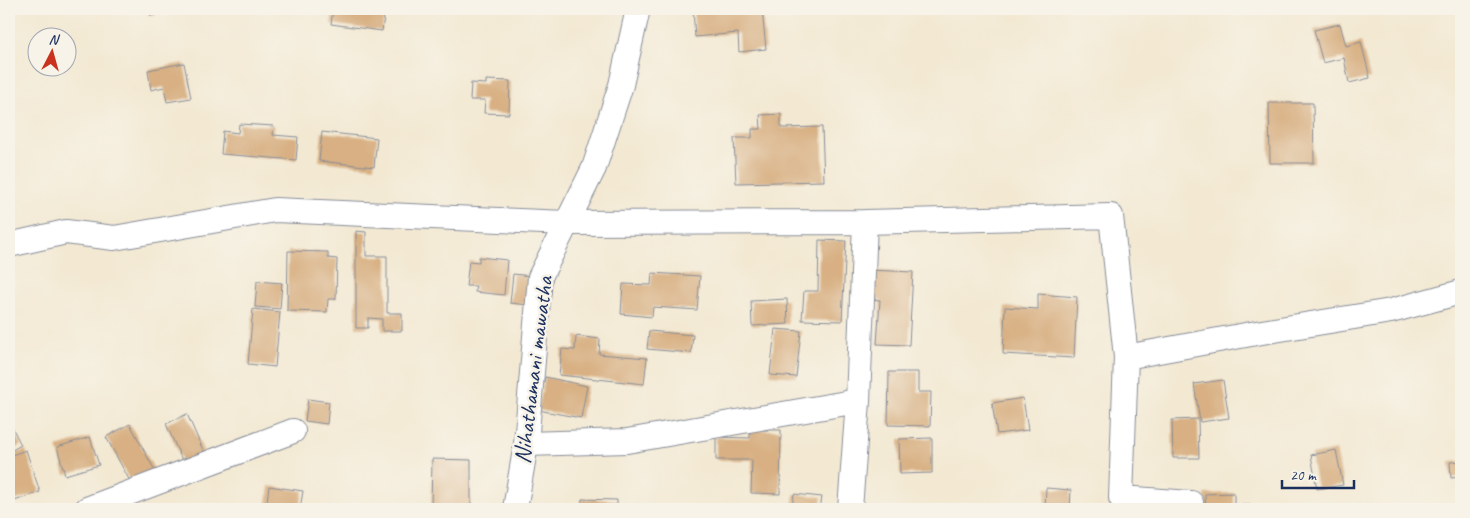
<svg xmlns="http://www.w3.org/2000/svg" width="1470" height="518" font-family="Caveat,sans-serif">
	<rect width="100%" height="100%" fill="#f7f3e8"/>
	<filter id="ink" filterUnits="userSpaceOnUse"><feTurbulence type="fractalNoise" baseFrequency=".02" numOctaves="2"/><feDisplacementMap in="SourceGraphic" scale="10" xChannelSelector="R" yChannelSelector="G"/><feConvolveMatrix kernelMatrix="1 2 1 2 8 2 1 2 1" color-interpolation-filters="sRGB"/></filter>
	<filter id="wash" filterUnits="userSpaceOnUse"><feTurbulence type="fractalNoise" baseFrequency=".0096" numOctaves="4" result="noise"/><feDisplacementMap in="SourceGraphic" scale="20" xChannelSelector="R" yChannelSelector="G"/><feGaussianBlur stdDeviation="1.12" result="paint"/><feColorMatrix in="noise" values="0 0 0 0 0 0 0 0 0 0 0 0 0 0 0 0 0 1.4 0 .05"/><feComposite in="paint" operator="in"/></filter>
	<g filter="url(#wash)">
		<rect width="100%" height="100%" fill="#f3e9d3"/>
		<g id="blocks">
			<path fill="#d8b083" d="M148 9H168L151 16Z
				M333 9H385L382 31 331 24Z
				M698 9H762L766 49 739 52 738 33 695 37 693 10Z
				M1340 24 1346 46 1361 42 1370 78 1349 83 1344 58 1323 63 1314 30Z
				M184 63 191 98 167 102 164 87 151 90 148 70Z
				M486 80 510 81 509 114 484 113 485 100H470L471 83 486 84Z
				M1269 103H1313L1314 163H1270Z
				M781 114V128L822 127 824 181 736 183 734 138H752V129H761L760 115Z
				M239 124 274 126 273 135 298 137 296 160 221 154 223 131 238 133Z
				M322 132 377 138 374 167 319 161Z
				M356 231 366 232V256H387V313H402V331H382V319L368 318V328H356Z
				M819 240 846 241 842 321 802 320 804 291H818Z
				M288 251 328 252V258L337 259 336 299H328L327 312 287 311Z
				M479 257 507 260 504 295 475 292 476 286H466L469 261 479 262Z
				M869 270 913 272 909 345 877 344 880 300 868 299Z
				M652 273 700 276 697 310 653 307 652 317 621 314 623 284 651 285Z
				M513 274 531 276 528 305 510 303Z
				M257 281 282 283 280 309 255 307Z
				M1038 294 1077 297 1074 358 1003 354 1005 307 1038 309Z
				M787 299 788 324 752 326 751 301Z
				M253 309 280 312 275 367 248 364Z
				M775 329 801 331 796 377 770 375Z
				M649 331 693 335 691 353 647 349Z
				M576 336 600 339 599 354 647 358 644 384 559 375 562 349 575 350Z
				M889 372H918V392H931L930 426 888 425Z
				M545 377 587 386 581 418 538 410Z
				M1223 380 1229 418 1200 422 1194 384Z
				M1023 398 1028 430 997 434 992 403Z
				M308 399 329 402 327 424 305 421Z
				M187 414 206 457 185 467 166 424Z
				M1198 419 1199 458H1173L1172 420Z
				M130 424 155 471 131 483 106 437Z
				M12 427 21 445 9 452V428Z
				M750 430H781L780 494 751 493 752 460H716V437L750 438Z
				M90 437 99 465 65 475 57 447Z
				M932 438V473L900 474 899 439Z
				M26 450 40 492 9 503V456Z
				M1336 450 1343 485 1317 489 1311 455Z
				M432 459 471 460V509H431Z
				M1461 461V477L1451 478 1450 462Z
				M269 486 303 491 300 509H266Z
				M1046 488 1071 490 1070 509H1045Z
				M1234 493V505H1250V509H1206L1205 494Z
				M794 494 822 497 820 509H780L781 505 792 506Z
				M582 499 617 500V509H581Z"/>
		</g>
	</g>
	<g filter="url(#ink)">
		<use href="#blocks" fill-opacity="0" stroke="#878c98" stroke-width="1"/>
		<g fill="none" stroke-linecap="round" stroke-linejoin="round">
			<g stroke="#878c98" stroke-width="26">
				<path id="street" d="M9 245 66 232 114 238 275 210 566 223 865 222 1111 216 1126 357 1121 498 1191 503V509
					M1126 357 1262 332 1391 311 1461 292
					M526 444 627 441 858 401
					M87 509 293 431
					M515 509 526 444 540 277 594 168 621 85 638 9
					M850 509 858 401 865 222"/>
			</g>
			<use href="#street" stroke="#fff" stroke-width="24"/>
		</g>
	</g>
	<g text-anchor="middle" stroke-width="5" stroke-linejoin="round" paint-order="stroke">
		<g font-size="24" fill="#1b2f5e" stroke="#f7f3e8">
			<text transform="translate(533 370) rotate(-83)" y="8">Nihathamani mawatha</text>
		</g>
	</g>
	<rect width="1470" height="518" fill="none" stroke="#f7f3e8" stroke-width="30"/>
	<g transform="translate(52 52) rotate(6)"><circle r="24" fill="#f7f3e8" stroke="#9fa5b1"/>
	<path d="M0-4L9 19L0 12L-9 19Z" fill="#c8321e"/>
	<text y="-8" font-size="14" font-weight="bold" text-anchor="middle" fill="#1b2f5e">N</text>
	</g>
	<path d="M1282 480v8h72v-8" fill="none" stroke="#1b2f5e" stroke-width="2.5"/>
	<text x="1290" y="480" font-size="15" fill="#1b2f5e" stroke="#f7f3e8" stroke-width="4" paint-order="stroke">20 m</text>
</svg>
